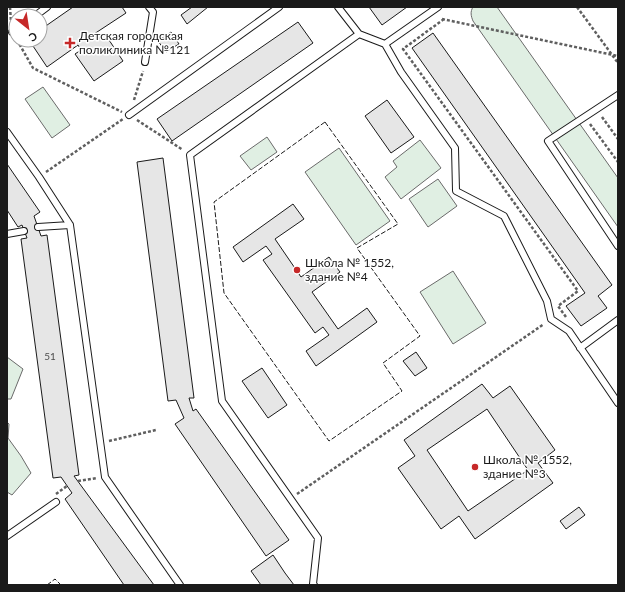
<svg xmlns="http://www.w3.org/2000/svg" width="625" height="592" font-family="Lato,sans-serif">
	<rect width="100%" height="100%" fill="#fff"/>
	<path fill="#e0efe3" stroke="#6a6a6a" d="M473 7H497L618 178V227L473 21C471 16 470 12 473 7Z
		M43 87 70 125 52 138 25 99Z
		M267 137 277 152 251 170 240 156Z
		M420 140 441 168 401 199 385 177 397 167 393 161Z
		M339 148 390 221 356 245 305 172Z
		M438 179 457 206 428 227 409 199Z
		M453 271 486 323 453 344 420 292Z
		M7 357 23 369 11 399H7Z
		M7 422 9 424 8 438 21 456 31 473 12 495 7 492Z"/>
	<path fill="#e6e6e6" stroke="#1a1a1a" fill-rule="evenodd" d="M73 7H122L126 13 94 34 98 39 105 34 123 61 94 81 75 54 81 50 78 45 47 67 29 40H40V30Z
		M192 7H208L187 24 181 15Z
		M369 7H407L382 25Z
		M298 22 313 43 172 141 157 119Z
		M171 32 179 44 166 52 158 41Z
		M433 33 612 285 598 296 607 308 581 326 566 306 585 293 412 48Z
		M387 100 414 137 391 153 365 116Z
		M163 158 194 398H189L193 411 196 409 289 540 266 556 175 424 184 418 176 400 168 401 137 162Z
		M7 164 40 212 34 216 41 236 47 235 79 475 74 476 154 585H124L65 499 72 493 61 477 53 478 21 239 27 238 22 225 18 227 7 210Z
		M293 204 304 219 275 239 301 277 329 257 340 272 312 292 338 329 367 308 377 322 316 366 306 351 329 335 323 327 315 333 263 260 272 254 266 246 243 262 233 247Z
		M416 352 427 368 415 376 403 361Z
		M262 368 287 405 268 418 242 381Z
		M482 384 493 398 510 386 555 450 538 463 553 483 475 539 459 516 441 529 398 468 415 456 404 440ZM487 409 528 470 468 511 427 450Z
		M579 507 585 515 566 529 560 521Z
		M273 555 285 573 294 585H261L251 571Z"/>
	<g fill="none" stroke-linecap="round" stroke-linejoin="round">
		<g stroke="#1a1a1a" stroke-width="8">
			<path id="service" d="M35 16 47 7
				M12 32 16 29
				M359 34 385 44 401 72 455 148 456 191 504 216 547 301 551 319 569 331 618 403
				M385 44 438 7
				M145 62 153 12 149 7
				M618 95 548 141 618 246
				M129 115 279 7
				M7 132 39 177 70 225 105 477 180 585
				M38 227 70 225
				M7 234 24 231
				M580 348 618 320
				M7 536 56 502
				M314 585 313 584 318 538 222 401 190 155 359 34 338 7"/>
		</g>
		<path stroke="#5f5f5f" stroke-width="2.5" stroke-dasharray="3 2" stroke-linecap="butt" d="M10 7 11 22
			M577 7 618 63
			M442 19 618 56
			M444 19 403 49 578 291 558 306 566 317
			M17 40 33 68 122 112
			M134 100 143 71
			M602 117 618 139
			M137 120 183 150
			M590 124 618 162
			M46 172 123 119
			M109 441 156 430
			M78 481 97 478
			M56 494 67 486
			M297 494 544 324"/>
		<use href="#service" stroke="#fff" stroke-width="6"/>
		<path stroke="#1a1a1a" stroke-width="1" stroke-dasharray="5 2" stroke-linecap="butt" d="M325 122 398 224 357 248 420 336 383 363 402 391 329 441 224 293 214 202Z
			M47 585 55 579 61 585"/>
	</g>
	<g fill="#c62828" stroke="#fff" stroke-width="1.5">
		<path d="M68 37h4v4h4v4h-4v4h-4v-4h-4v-4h4z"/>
		<circle cx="297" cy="270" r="4"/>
		<circle cx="475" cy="467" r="4"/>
	</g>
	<g text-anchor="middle" stroke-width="3" stroke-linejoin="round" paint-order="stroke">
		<g font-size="10" fill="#4d4d4d">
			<text x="50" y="360">51</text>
		</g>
		<g font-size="12" fill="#1a1a1a" stroke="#fff" text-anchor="start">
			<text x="79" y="40">Детская городская<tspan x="79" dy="14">поликлиника №121</tspan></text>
			<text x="305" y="267">Школа № 1552,<tspan x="305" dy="14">здание №4</tspan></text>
			<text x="483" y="464">Школа № 1552,<tspan x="483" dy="14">здание №3</tspan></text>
		</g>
	</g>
	<rect width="625" height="592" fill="none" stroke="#1a1a1a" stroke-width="16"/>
	<g transform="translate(28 28) rotate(150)"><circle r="19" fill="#ffffff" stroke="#a3a3a3"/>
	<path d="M0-3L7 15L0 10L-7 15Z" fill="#c62828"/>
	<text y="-6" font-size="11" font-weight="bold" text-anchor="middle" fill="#1a1a1a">С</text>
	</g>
</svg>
